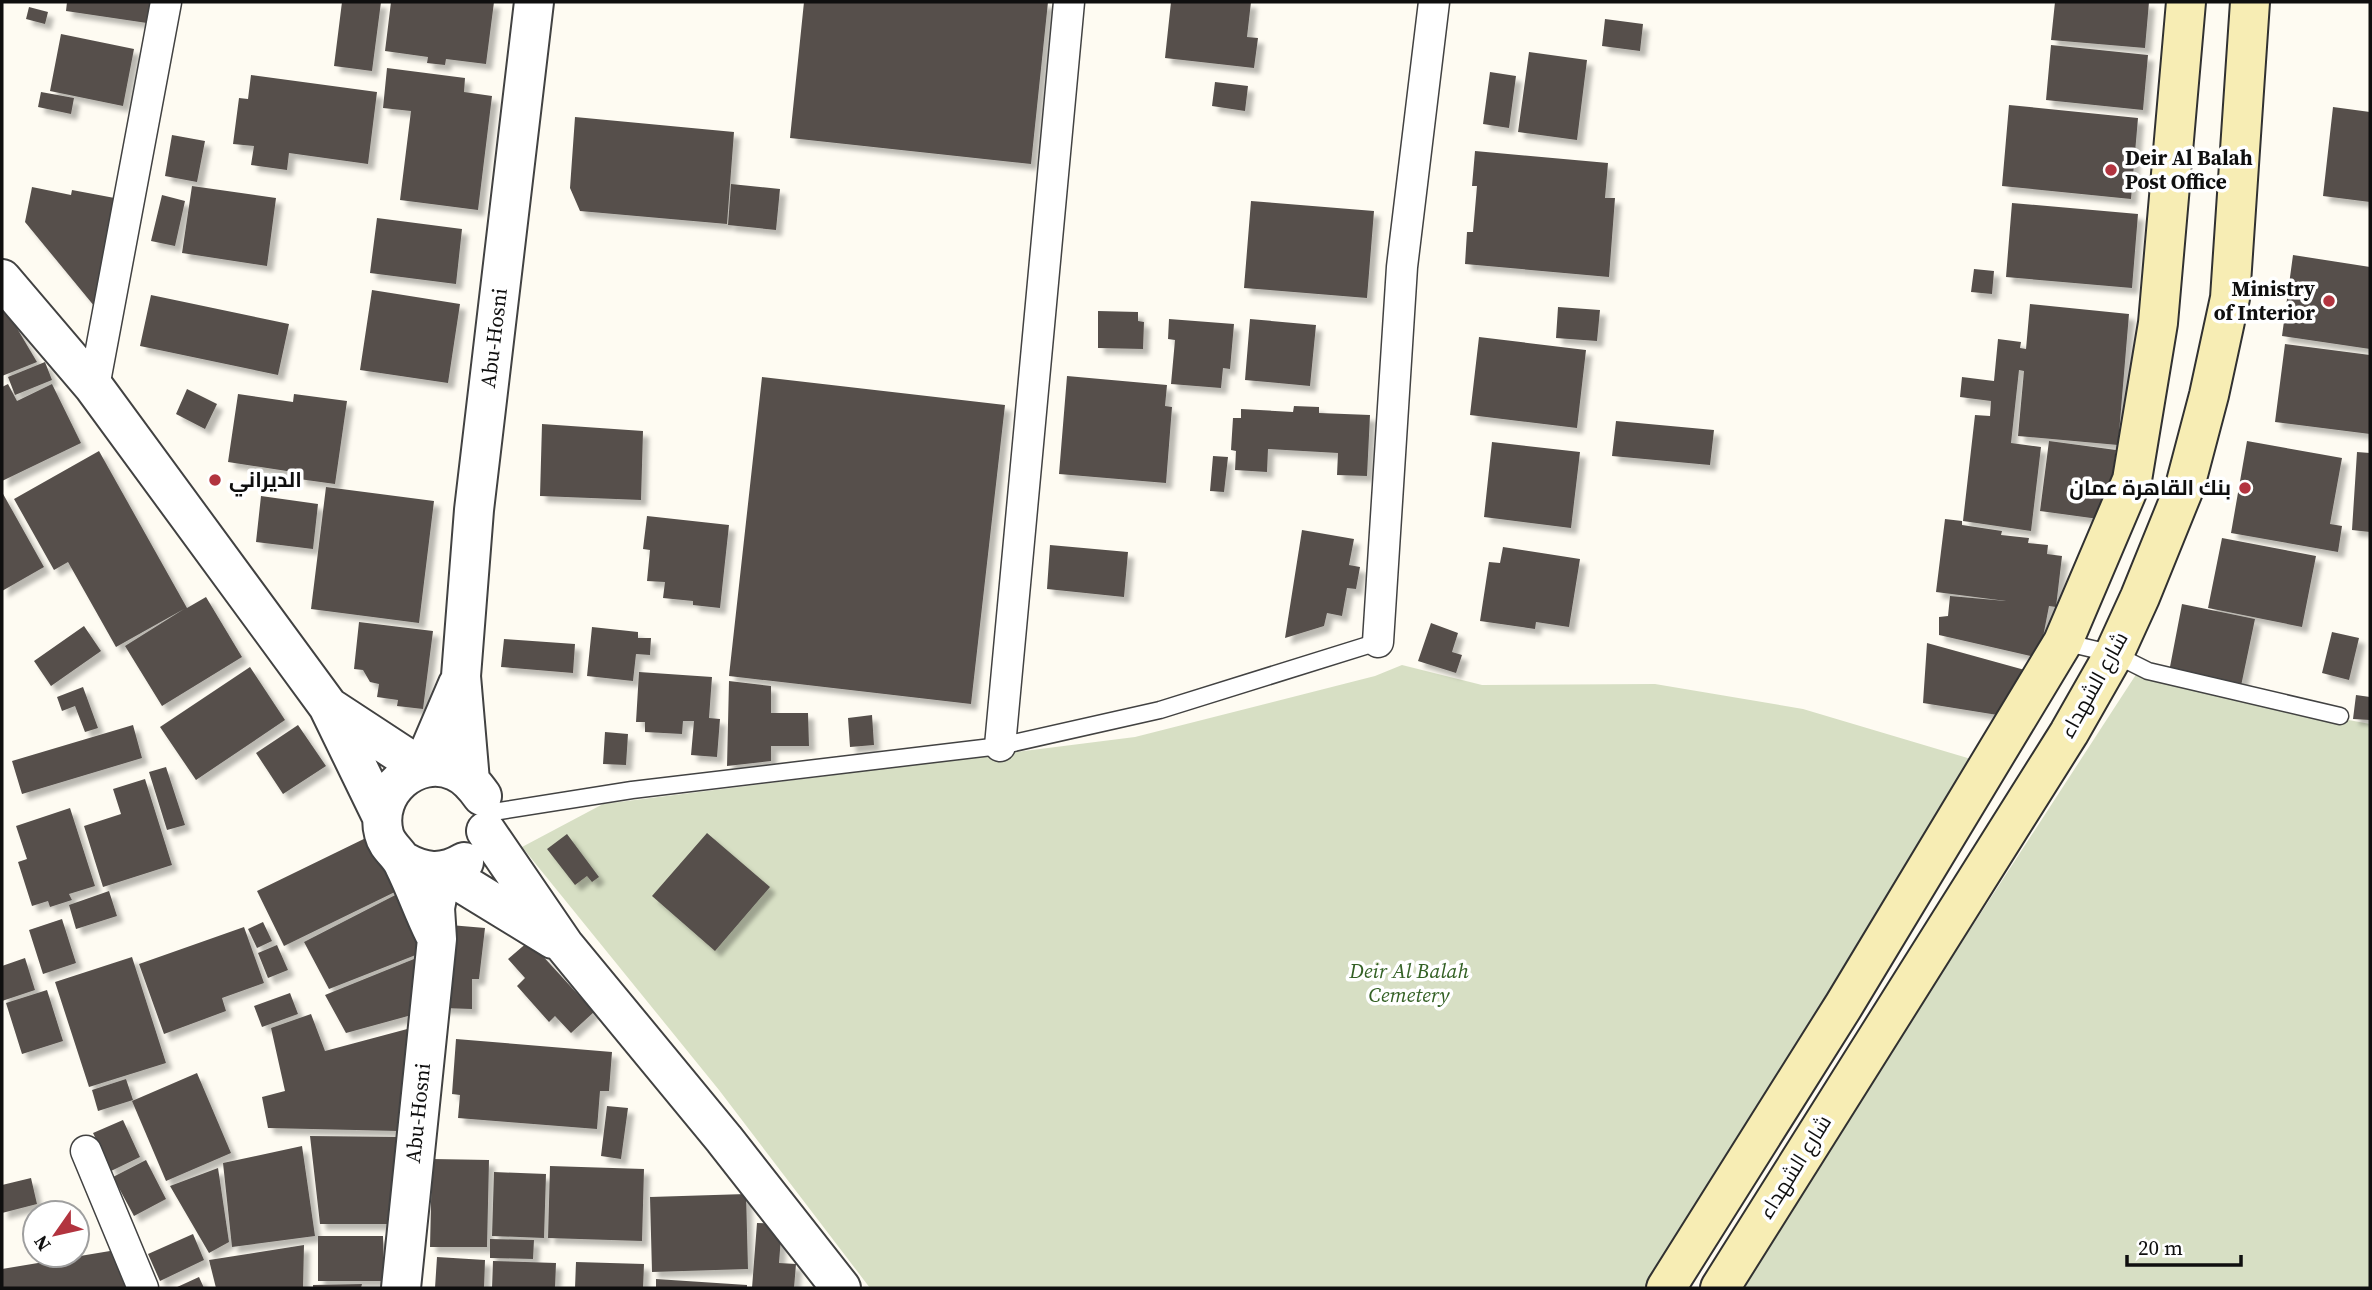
<svg xmlns="http://www.w3.org/2000/svg" width="2372" height="1290" font-family="'Source Serif 4',Cairo,serif">
	<defs>
		<filter id="shadow"><feDropShadow dx="6" dy="6" stdDeviation="2" flood-color="#0004"/></filter>
	</defs>
	<rect width="100%" height="100%" fill="#fefbf2"/>
	<path fill="#d7dfc4" d="M1402 665 1482 685 1655 684 1803 709 1981 762 1647 1288H870L719 1090 522 847 603 804 1135 737 1375 676Z
		M2137 673 2284 708 2370 724V1288H1737Z"/>
	<path fill="#56504c" filter="url(#shadow)" d="M67 2H150L147 23 66 11Z
		M342 2H381L372 71 334 66Z
		M391 2H494L486 64 446 59 445 65 427 63 428 57 385 51Z
		M804 2H1048L1031 164 790 138Z
		M1171 2H1251L1247 37 1258 38 1254 68 1165 58Z
		M2055 2H2149L2145 48 2051 40Z
		M29 7 48 12 45 24 26 19Z
		M1605 19 1643 24 1640 51 1602 46Z
		M61 34 134 49 123 106 50 91Z
		M2051 45 2148 55 2143 110 2046 100Z
		M1529 52 1587 60 1577 140 1518 132Z
		M387 68 465 78 464 92 492 96 478 210 400 200 411 111 383 108Z
		M1490 72 1516 76 1509 128 1483 124Z
		M251 75 377 92 368 164 289 153 287 170 251 165 254 146 233 144 239 98 248 99Z
		M1215 82 1248 86 1245 111 1212 106Z
		M41 92 74 98 71 114 38 107Z
		M2009 105 2138 118 2131 199 2002 186Z
		M2333 107 2370 112V202L2323 196Z
		M575 117 734 132 727 224 580 211 570 188Z
		M172 135 205 141 197 182 165 176Z
		M1475 151 1608 163 1605 198H1615L1609 277 1465 264 1467 232H1473L1477 186H1472Z
		M731 184 780 189 776 230 728 225Z
		M192 186 276 198 267 266 182 253Z
		M32 187 71 195 72 190 120 199 95 307 25 222Z
		M162 195 185 201 175 246 151 241Z
		M1251 201 1374 211 1367 298 1244 288Z
		M2012 203 2138 214 2132 288 2006 277Z
		M377 218 462 229 456 284 370 273Z
		M2293 255 2370 267V349L2282 336Z
		M1974 269 1994 271 1992 294 1971 292Z
		M372 290 460 304 448 383 360 370Z
		M151 295 289 324 278 375 140 346Z
		M2 303 37 362 2 376Z
		M2030 304 2129 314 2118 445 2018 436 2024 371 2019 370 2011 443 2041 447 2031 531 1963 521 1975 415 1990 416 1991 401 1960 397 1962 377 1994 381 1998 339 2021 342 2020 348 2026 349Z
		M1558 307 1600 310 1597 341 1556 338Z
		M1098 311 1138 312V321L1144 322 1143 349 1098 348Z
		M1169 319 1234 324 1230 369 1223 368 1221 388 1171 384 1175 340 1168 339Z
		M1250 319 1316 325 1310 386 1245 380Z
		M1479 337 1586 350 1577 428 1470 415Z
		M2285 344 2370 355V434L2275 422Z
		M45 362 52 380 15 395 8 377Z
		M1067 376 1167 385 1165 406 1172 407 1166 483 1059 474Z
		M762 377 1005 405 971 704 729 676Z
		M8 384 17 401 52 384 81 443 2 481V387Z
		M187 389 217 404 205 429 176 414Z
		M238 394 293 402 294 394 347 401 335 484 299 479 300 473 228 462Z
		M1294 406 1319 407V413L1370 415 1367 476 1337 475 1338 453 1268 449 1267 472 1235 470 1236 451 1231 450 1233 418H1241V409L1293 412Z
		M1616 421 1714 430 1710 465 1612 456Z
		M542 424 643 431 641 500 540 496Z
		M2049 441 2116 450 2106 520 2040 511Z
		M2247 441 2342 458 2330 524 2342 526 2338 552 2231 533Z
		M1492 442 1580 452 1571 528 1484 517Z
		M99 451 187 608 206 597 242 657 162 706 125 646 184 609 116 647 68 562 54 570 14 499Z
		M2357 452 2370 453V532L2352 530Z
		M1213 456 1228 457 1224 492 1210 491Z
		M326 487 434 501 419 623 311 609Z
		M2 492 44 567 2 591Z
		M261 496 318 504 313 549 256 542Z
		M647 516 729 525 720 608 693 605V601L663 598 665 582 647 581 650 550 643 549Z
		M1945 519 1962 521V525L2002 531 2001 535 2029 538 2028 543 2048 545 2047 554 2062 556 2056 607 2049 606 2039 658 1939 635V617L1948 616 1950 596 2006 601 1936 592Z
		M1302 530 1354 539 1349 565 1360 567 1356 589 1347 588 1342 616 1327 613 1324 626 1285 638Z
		M2222 538 2316 556 2302 627 2208 608Z
		M1050 545 1128 552 1124 597 1047 589Z
		M1503 547 1580 559 1569 627 1536 622 1535 629 1480 621 1489 562 1500 563Z
		M2182 604 2255 619 2241 686 2169 672Z
		M359 622 433 631 423 709 397 706 398 700 377 697 379 684 370 682 363 670 354 669Z
		M1431 623 1458 633 1452 652 1462 655 1456 673 1418 661Z
		M84 626 101 651 51 686 34 661Z
		M592 627 638 632V638H651L650 655 636 654 633 681 587 676Z
		M2332 632 2359 638 2349 680 2322 673Z
		M504 639 575 644 573 673 501 667Z
		M1927 643 2032 672 2010 717 1923 703Z
		M250 667 285 720 196 780 160 727Z
		M639 672 712 677 709 718 720 719 717 757 691 755 694 721H683L682 734 645 732V722H636Z
		M729 681 771 686V713H808L809 746H771V761L727 766Z
		M83 687 98 728 85 732 75 706 62 711 57 697Z
		M2356 695 2370 697V720L2353 719Z
		M872 715 874 745 850 747 848 718Z
		M133 725 142 758 22 794 12 761Z
		M298 725 326 766 283 794 256 753Z
		M605 732 628 734 626 765 603 764Z
		M166 767 185 825 167 830 149 772Z
		M145 779 172 865 103 887 84 826 121 814 113 789Z
		M70 808 95 886 69 894 72 900 50 907 48 901 32 906 18 862 27 859 16 826Z
		M707 833 770 887 715 951 652 896Z
		M567 834 599 877 592 882 587 876 575 885 547 849Z
		M372 835 399 890 284 946 257 891Z
		M409 888 431 949 329 989 304 942Z
		M109 891 117 916 76 929 69 905Z
		M62 919 76 963 43 974 29 930Z
		M263 922 272 941 257 948 248 929Z
		M450 925 485 928 479 979H472V1009L442 1008Z
		M244 927 264 983 222 998 226 1011 164 1034 139 964Z
		M529 941 594 1012 571 1033 555 1016 549 1022 517 986 525 978 508 959Z
		M277 945 288 970 268 978 258 953Z
		M132 957 166 1063 89 1087 55 982Z
		M25 958 35 990 2 1001V966Z
		M414 959 419 1013 346 1033 325 995Z
		M47 990 63 1041 22 1054 6 1003Z
		M290 993 298 1014 262 1027 254 1006Z
		M311 1014 325 1051 411 1028 399 1131 268 1128 262 1097 285 1091 271 1028Z
		M456 1039 612 1052 609 1091H600L597 1129 458 1118 460 1095 452 1094Z
		M197 1073 231 1153 166 1181 132 1101Z
		M126 1079 133 1100 98 1111 92 1090Z
		M607 1106 628 1108 621 1159 601 1156Z
		M123 1120 140 1157 111 1171 93 1133Z
		M310 1136 402 1137 390 1224H320Z
		M302 1146 315 1236 232 1247 223 1163Z
		M432 1159 489 1160 487 1247H430Z
		M146 1160 166 1199 134 1216 113 1177Z
		M550 1166 644 1169 642 1241 548 1238Z
		M218 1168 229 1242 209 1253 170 1186Z
		M494 1172 546 1174 544 1238 492 1236Z
		M31 1178 37 1204 2 1213V1185Z
		M746 1194 748 1269 652 1272 650 1197Z
		M757 1223 782 1224 779 1263 796 1264 794 1288H752Z
		M193 1234 204 1260 160 1281 148 1254Z
		M318 1236H383L384 1281H318Z
		M490 1239 534 1240 533 1259 490 1258Z
		M304 1245 303 1288H216L209 1260Z
		M122 1249 128 1288H2V1269Z
		M437 1257 485 1260 484 1288H435Z
		M493 1261 556 1263 555 1288H492Z
		M576 1262 644 1264 643 1288H575Z
		M199 1277 204 1288H175Z
		M656 1279 747 1285V1288H656Z
		M362 1284 361 1288H313V1285Z"/>
	<g fill="none" stroke-linecap="round" stroke-linejoin="round">
		<g stroke="#424242" stroke-width="19">
			<path id="service" d="M2063 642 2114 654 2148 671 2340 716
				M487 813 632 790 1000 746 1160 710 1378 642"/>
		</g>
		<g stroke="#424242" stroke-width="33">
			<path id="minor" d="M94 387 166 2
				M1378 642 1402 267 1434 2
				M1000 746 1069 2
				M86 1151 143 1288"/>
		</g>
		<g stroke="#424242" stroke-width="42">
			<path id="tertiary" d="M2 279 94 387 328 706 382 817
				M329 707 422 768 458 684
				M470 781 461 676 474 510 534 2
				M486 831 564 945 724 1139 841 1288
				M403 861C424 873 442 875 464 862
				M434 933C423 911 415 887 404 865 399 853 387 847 384 834 373 792 416 754 455 771 467 776 475 786 482 796
				M401 1288 437 939 435 908 442 871 553 939"/>
		</g>
		<g stroke="#313131" stroke-width="42">
			<path id="secondary" d="M1666 1288 1844 1005 2063 642 2132 480 2158 323 2186 2
				M1720 1288 2069 733 2114 654 2140 597 2185 486 2209 395 2230 298 2250 2"/>
		</g>
		<use href="#service" stroke="#fff" stroke-width="16"/>
		<use href="#minor" stroke="#fff" stroke-width="30"/>
		<use href="#tertiary" stroke="#fff" stroke-width="38"/>
		<use href="#secondary" stroke="#f7edb4" stroke-width="38"/>
	</g>
	<g fill="#b2343f" stroke="#fff" stroke-width="2.5">
		<circle cx="2111" cy="170" r="7"/>
		<circle cx="2329" cy="301" r="7"/>
		<circle cx="215" cy="480" r="7"/>
		<circle cx="2245" cy="488" r="7"/>
	</g>
	<g text-anchor="middle" stroke-width="7" stroke-linejoin="round" paint-order="stroke">
		<g font-size="21" font-weight="bold" fill="#0f0f0f" stroke="#fff" text-anchor="start">
			<text x="2125" y="165">Deir Al Balah<tspan x="2125" dy="24">Post Office</tspan></text>
			<text x="2315" y="296" text-anchor="end">Ministry<tspan x="2315" dy="24">of Interior</tspan></text>
			<text x="229" y="487">الديراني</text>
			<text x="2231" y="495" text-anchor="end">بنك القاهرة عمان</text>
		</g>
		<g font-size="21" fill="#0f0f0f" stroke="#fff">
			<text transform="translate(494 338) rotate(-83)" y="7">Abu-Hosni</text>
			<text transform="translate(2094 685) rotate(-61)" y="7">شارع الشهداء</text>
			<text transform="translate(418 1113) rotate(-84)" y="7">Abu-Hosni</text>
			<text transform="translate(1795 1167) rotate(-58)" y="7">شارع الشهداء</text>
		</g>
		<g font-size="21" font-style="italic" fill="#346125" stroke="#fff">
			<text x="1409" y="978">Deir Al Balah<tspan x="1409" dy="24">Cemetery</tspan></text>
		</g>
	</g>
	<rect width="2372" height="1290" fill="none" stroke="#0f0f0f" stroke-width="7"/>
	<g transform="translate(56 1234) rotate(236)"><circle r="33" fill="#ffffff" stroke="#9f9f9f" stroke-width="2"/>
	<path d="M0-5L12 26L0 18L-12 26Z" fill="#b2343f"/>
	<text y="-10" font-size="19" font-weight="bold" text-anchor="middle" fill="#0f0f0f">N</text>
	</g>
	<path d="M2127 1255v10h114v-10" fill="none" stroke="#0f0f0f" stroke-width="3.5"/>
	<text x="2138" y="1255" font-size="21" fill="#0f0f0f" stroke="#ffffff" stroke-width="5" paint-order="stroke">20 m</text>
</svg>
